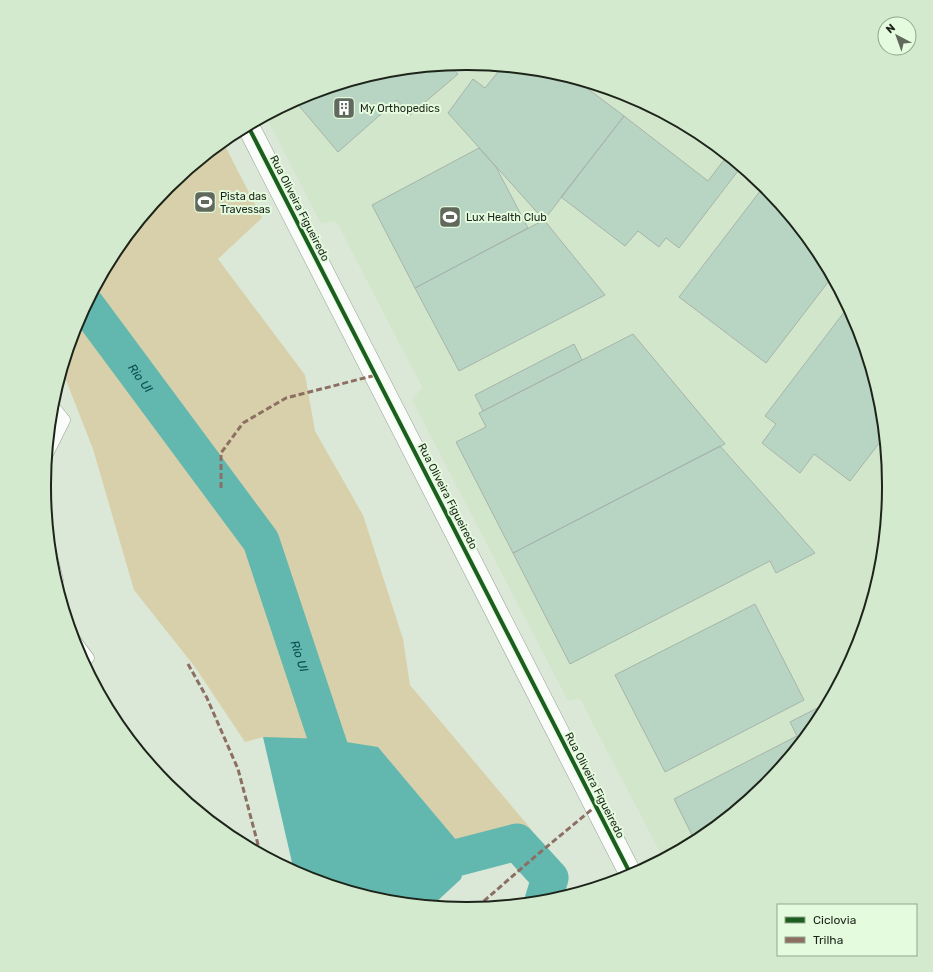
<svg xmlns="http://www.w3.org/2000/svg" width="933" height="972" font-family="Rubik,sans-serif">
	<rect width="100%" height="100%" fill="#dbe8d7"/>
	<path fill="#d2e6cb" d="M467 64 549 72 628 96 701 135 765 187 818 251 857 325 881 404 889 486 881 569 857 648 818 721 765 785 701 837 663 858 580 699 568 701 412 400 422 387 336 221 321 224 266 117 305 96 384 72Z"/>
	<path fill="#d8d0aa" d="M223 142 262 218 218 259 305 375 315 431 363 515 403 639 410 685 531 829 465 851 378 747 263 737 245 742 195 667 134 590 93 449 62 370 76 324 115 251 168 187Z"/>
	<path fill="#62b7af" d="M263 737 327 739 378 747 468 854 461 879 433 905 384 900 305 876 294 871Z"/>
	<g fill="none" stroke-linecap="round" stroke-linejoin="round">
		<g stroke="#62b7af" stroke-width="37">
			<path id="s1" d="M86 305 261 541 343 788"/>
			<path d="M419 852 448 860 517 842 550 878 543 901"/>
		</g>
	</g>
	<path fill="#b8d5c4" stroke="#a7b4a9" d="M450 65 458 74 410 115 397 100 338 152 295 101 305 96 384 72Z
		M502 67 549 72 576 80 624 116 544 220 448 113 473 79 485 88Z
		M624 116 708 181 727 156 741 167 679 248 666 238 659 247 638 231 625 246 561 197Z
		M479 148 496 167 528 228 415 288 372 205Z
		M764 186 818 251 832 277 766 363 679 297Z
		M544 220 605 295 459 371 415 288Z
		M848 307 857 325 881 404 884 437 850 481 814 454 800 473 762 443 776 424 765 416Z
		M633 334 725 444 513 553 456 442 486 427 479 413Z
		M574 344 582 360 483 411 475 395Z
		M720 446 815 553 776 573 770 561 570 664 513 553Z
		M755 604 804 700 665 772 615 675Z
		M827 703 818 721 800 742 790 722Z
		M797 736 800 742 765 785 701 837 695 841 674 799Z"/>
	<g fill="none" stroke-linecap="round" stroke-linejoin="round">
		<g stroke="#98a295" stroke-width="13">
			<path id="service" d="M47 454 64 420 52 405
				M50 551 57 580 56 581
				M73 638 88 658"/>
		</g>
		<g stroke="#98a295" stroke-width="23">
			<path id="minor" d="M248 126 631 875"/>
		</g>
		<use href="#service" stroke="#fafcf9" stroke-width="12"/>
		<use href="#minor" stroke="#fafcf9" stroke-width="22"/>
		<path stroke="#8d6e63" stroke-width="3" stroke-dasharray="6 3" stroke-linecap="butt" d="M221 488V453L243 423 286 398 376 375
			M188 664 207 698 238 769 260 852
			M477 907 538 854 596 806"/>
		<g stroke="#e4fbde" stroke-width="6">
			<path id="cycleway" d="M248 126 631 875"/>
		</g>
		<use href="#cycleway" stroke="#1b5e20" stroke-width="4"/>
	</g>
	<defs>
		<g id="building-square" transform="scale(1.15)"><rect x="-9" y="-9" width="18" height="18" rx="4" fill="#60695c" stroke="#e4fbde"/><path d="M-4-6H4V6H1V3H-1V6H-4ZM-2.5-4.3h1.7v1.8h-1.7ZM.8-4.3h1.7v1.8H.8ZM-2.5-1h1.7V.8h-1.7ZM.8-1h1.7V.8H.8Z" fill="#fff"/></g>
		<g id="stadium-square" transform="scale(1.15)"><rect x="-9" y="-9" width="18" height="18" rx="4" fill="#60695c" stroke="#e4fbde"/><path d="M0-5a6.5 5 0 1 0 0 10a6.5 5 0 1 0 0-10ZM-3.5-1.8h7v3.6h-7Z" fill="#fff"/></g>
	</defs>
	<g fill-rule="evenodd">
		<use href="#building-square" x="344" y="108"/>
		<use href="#stadium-square" x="205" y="202"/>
		<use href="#stadium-square" x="450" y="217"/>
	</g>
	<g text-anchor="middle" stroke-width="4" stroke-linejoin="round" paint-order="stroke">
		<g font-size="11" fill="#1d251a" stroke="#e4fbde" text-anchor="start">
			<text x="360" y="112">My Orthopedics</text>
			<text x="220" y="200">Pista das<tspan x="220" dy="13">Travessas</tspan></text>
			<text x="466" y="221">Lux Health Club</text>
		</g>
		<g font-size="11" fill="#1d251a" stroke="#e4fbde">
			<text transform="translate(300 208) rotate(63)" y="4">Rua Oliveira Figueiredo</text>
			<text transform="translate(448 496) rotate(63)" y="4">Rua Oliveira Figueiredo</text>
			<text transform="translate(595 785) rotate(63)" y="4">Rua Oliveira Figueiredo</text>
		</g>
		<g font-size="12" font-style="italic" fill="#0a4d4b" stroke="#e4fbde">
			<text dy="4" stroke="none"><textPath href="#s1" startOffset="91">Rio Ul</textPath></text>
			<text dy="4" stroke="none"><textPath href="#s1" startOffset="415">Rio Ul</textPath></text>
		</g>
	</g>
	<path d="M0 0H933V972H0ZM466 70H467A415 415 0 0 1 882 485V487A415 415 0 0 1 467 902H466A415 415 0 0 1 51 487V485A415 415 0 0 1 466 70Z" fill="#d4eace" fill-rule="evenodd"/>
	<path fill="none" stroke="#1d251a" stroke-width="2" d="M466 70H467A415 415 0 0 1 882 485V487A415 415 0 0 1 467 902H466A415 415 0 0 1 51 487V485A415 415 0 0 1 466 70Z"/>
	<rect x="777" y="904" width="140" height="52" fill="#e4fbde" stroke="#94a590"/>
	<rect x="785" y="917" width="20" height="6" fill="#1b5e20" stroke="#94a590"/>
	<text x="813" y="924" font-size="12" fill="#1d251a">Ciclovia</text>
	<rect x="785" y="937" width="20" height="6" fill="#8d6e63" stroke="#94a590"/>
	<text x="813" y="944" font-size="12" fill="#1d251a">Trilha</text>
	<g transform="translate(897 36) rotate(319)"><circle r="19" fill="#e4fbde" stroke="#94a590"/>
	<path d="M0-3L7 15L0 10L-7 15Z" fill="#60695c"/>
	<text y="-6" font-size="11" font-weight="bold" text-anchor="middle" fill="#1d251a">N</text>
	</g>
</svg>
